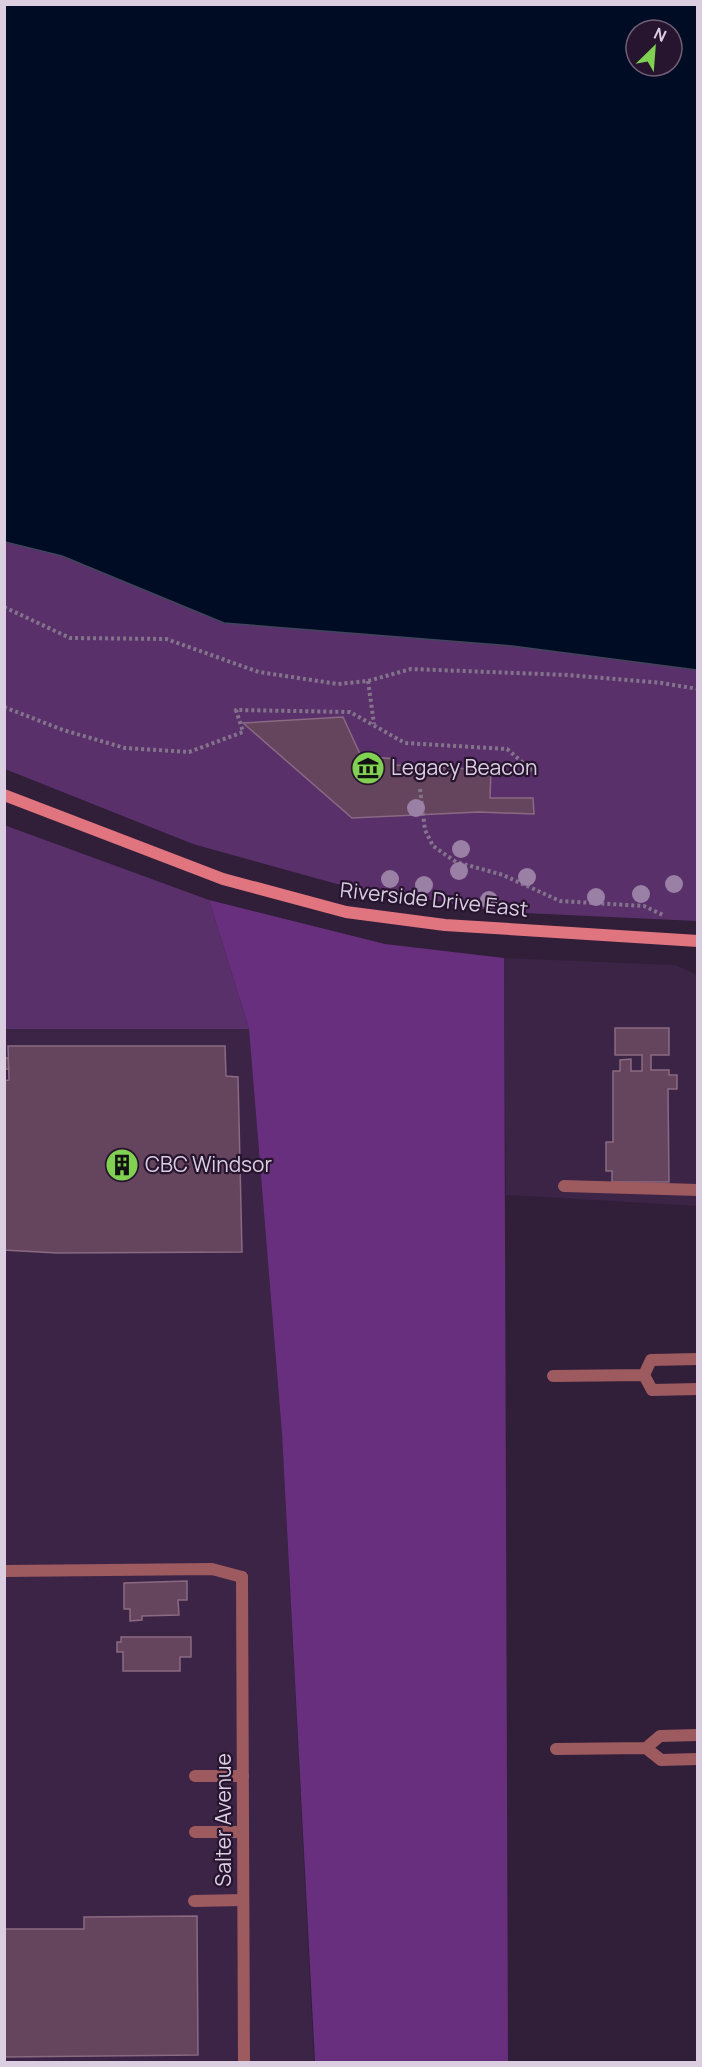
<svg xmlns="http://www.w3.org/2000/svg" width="702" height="2067" font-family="Manrope,sans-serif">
	<rect width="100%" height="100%" fill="#311e39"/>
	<path fill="#3c2446" d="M504 958 675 965 695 974 698 978 697 1206 506 1195Z
		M4 1029H249L282 1434 314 2062H5Z"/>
	<path fill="#5a306b" d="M4 542 62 556 224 623 512 646 697 670V921L501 912 337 884 193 844 5 769Z
		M4 825 209 900 249 1029H5Z"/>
	<path fill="#672f7d" d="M209 900 385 944 504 958 508 2062H315L282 1434 249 1029Z"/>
	<path fill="#000c23" stroke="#41465c" stroke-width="1.5" fill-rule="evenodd" d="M5 4 697 5V670L512 646 224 623 62 556 5 542ZM636 30H672V66H636Z"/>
	<path fill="#65455d" stroke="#8a6982" stroke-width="1.5" d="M343 717 361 756 395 759 394 765 491 770 490 798H533L534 814 479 812 352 818 243 723Z
		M615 1028H669V1055H651V1070H669V1075H677V1089H668L669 1182H612V1171H606V1142H613V1071H620V1060L631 1059V1071H642V1055H615Z
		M8 1046H225L226 1076 238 1077 242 1252 57 1253 4 1250V1081L9 1080Z
		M4 1058H8L9 1069H4Z
		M187 1581V1600H178L179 1615 142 1616V1620L130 1621V1609H124V1583Z
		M121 1637H191V1657H180V1671H123V1652H117V1642H121Z
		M197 1916 198 2055 4 2057V1929H84V1917Z"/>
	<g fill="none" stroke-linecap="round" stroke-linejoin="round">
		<path stroke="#83748b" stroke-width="4" stroke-dasharray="3 3" stroke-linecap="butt" d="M4 607 70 638 166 639 259 672 338 684 368 681 411 669 568 675 662 683 698 689
			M368 681 374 724
			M4 707 63 730 125 748 189 752 243 732 236 710 350 712 405 743 507 749 535 773
			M420 789 425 830 433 846 456 862 503 875 560 901 644 906 663 915"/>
		<path stroke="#9d5a5f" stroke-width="12" d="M564 1186 698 1190
			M644 1375 651 1360 698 1359
			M644 1375 652 1390 698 1389
			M553 1376 644 1375
			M4 1571 212 1569 242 1577
			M646 1748 660 1736 698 1735
			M556 1749 646 1748 661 1760 698 1759
			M195 1776H243
			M195 1832H243
			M194 1901 243 1900"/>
		<path stroke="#9d5a5f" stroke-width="12" d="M242 1577 244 2062"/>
		<path stroke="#e0757f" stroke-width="12" d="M4 795 223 879 346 912 445 925 698 941"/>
	</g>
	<g fill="#9980a4">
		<circle cx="416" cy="808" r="9"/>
		<circle cx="461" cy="849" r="9"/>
		<circle cx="459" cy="871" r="9"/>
		<circle cx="527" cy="877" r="9"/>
		<circle cx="390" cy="879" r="9"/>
		<circle cx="674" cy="884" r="9"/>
		<circle cx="424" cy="885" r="9"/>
		<circle cx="641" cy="894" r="9"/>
		<circle cx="596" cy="897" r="9"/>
		<circle cx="489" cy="900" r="9"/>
	</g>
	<defs>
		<g id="museum-disc" transform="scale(1.725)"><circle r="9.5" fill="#80d051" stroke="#27142f"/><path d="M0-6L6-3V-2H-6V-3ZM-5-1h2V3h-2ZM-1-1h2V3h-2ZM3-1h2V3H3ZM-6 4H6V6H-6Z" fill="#111"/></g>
		<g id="building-disc" transform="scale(1.725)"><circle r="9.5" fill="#80d051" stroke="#27142f"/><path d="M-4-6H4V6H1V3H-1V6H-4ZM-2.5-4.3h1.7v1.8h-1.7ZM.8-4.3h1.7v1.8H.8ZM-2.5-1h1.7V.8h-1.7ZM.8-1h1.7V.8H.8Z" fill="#111"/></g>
	</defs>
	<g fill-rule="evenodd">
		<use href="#museum-disc" x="368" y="768"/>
		<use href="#building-disc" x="122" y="1165"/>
	</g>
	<g text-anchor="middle" stroke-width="4.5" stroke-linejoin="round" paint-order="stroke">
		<g font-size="21" fill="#dacee0" stroke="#27142f" text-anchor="start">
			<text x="391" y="775">Legacy Beacon</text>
			<text x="145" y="1172">CBC Windsor</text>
		</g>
		<g font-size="21" fill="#dacee0" stroke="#27142f">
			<text transform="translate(434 900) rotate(6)" y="7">Riverside Drive East</text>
			<text transform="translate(224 1820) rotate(-90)" y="7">Salter Avenue</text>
		</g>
	</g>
	<rect width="702" height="2067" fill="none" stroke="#dacee0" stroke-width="12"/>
	<g transform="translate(654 48) rotate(25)"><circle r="28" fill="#27142f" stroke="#6f5e76" stroke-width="1.5"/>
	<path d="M0-4.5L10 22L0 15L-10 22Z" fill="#80d051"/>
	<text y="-9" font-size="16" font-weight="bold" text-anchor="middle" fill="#dacee0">N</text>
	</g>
</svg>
